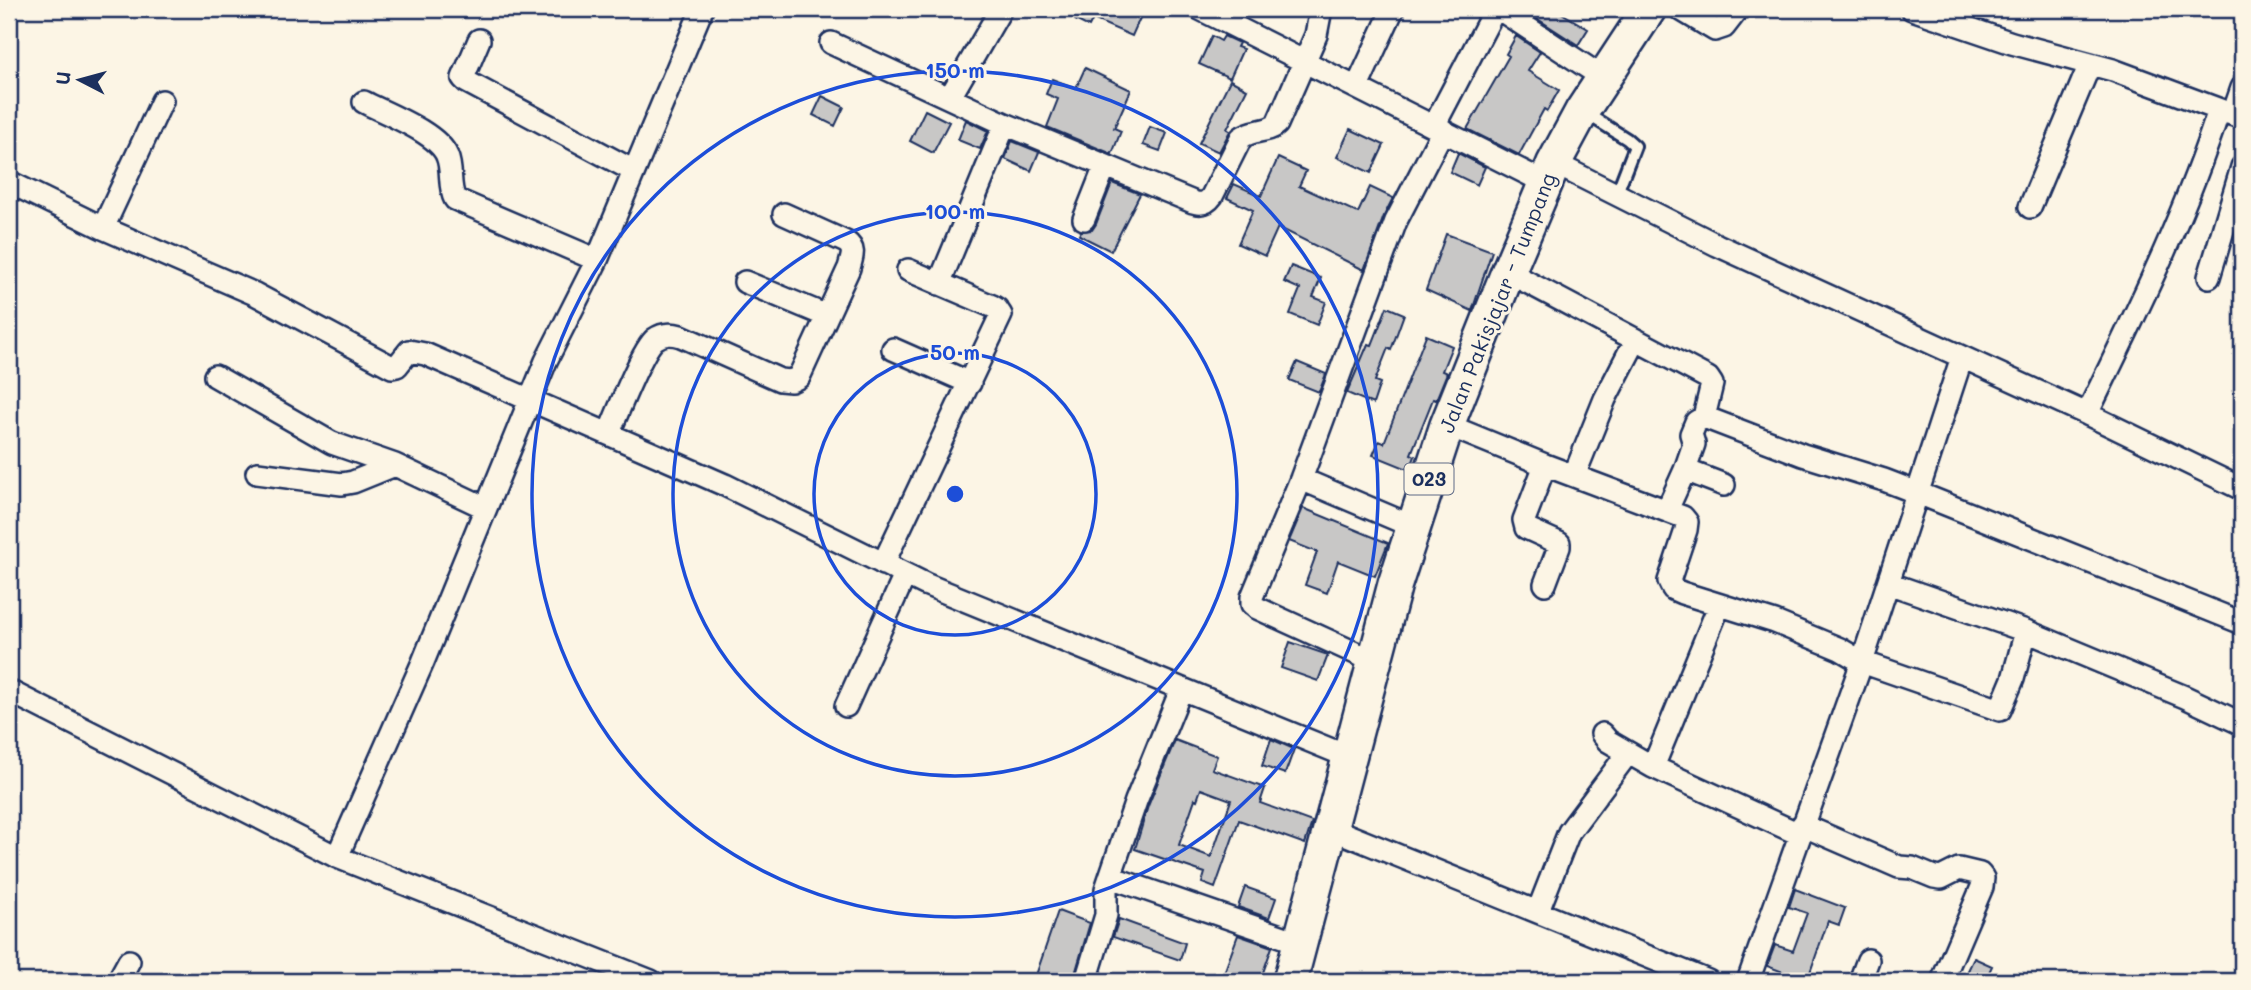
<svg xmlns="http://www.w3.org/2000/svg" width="2251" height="990" font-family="Mali,sans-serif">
	<rect width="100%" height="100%" fill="#fcf5e5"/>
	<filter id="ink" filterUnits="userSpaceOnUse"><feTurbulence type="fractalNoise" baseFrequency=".0143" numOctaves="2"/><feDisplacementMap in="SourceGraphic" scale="14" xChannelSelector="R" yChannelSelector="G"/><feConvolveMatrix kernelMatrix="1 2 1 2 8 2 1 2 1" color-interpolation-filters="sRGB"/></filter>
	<g filter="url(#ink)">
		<path fill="#c8c7c6" stroke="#1b2f5e" stroke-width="2" fill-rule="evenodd" d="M1070 9H1144L1132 36 1093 19 1089 27 1075 20 1078 12Z
			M1533 9H1555L1588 29 1578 45 1530 14Z
			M1212 36 1221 41 1224 36 1239 43 1237 47 1243 49 1230 78 1199 64Z
			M1516 36 1540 52 1528 71 1559 90 1547 111 1544 109 1519 155 1467 129 1509 56 1506 54Z
			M1085 68 1131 90 1114 128 1121 131 1112 154 1047 127 1058 99 1046 94 1052 79 1076 88Z
			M1230 80 1247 89 1227 129 1230 131 1219 152 1199 143Z
			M822 96 844 107 835 126 813 115Z
			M925 110 949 122 933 153 910 141Z
			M966 120 988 131 980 149 958 140Z
			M1150 127 1167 133 1160 151 1143 145Z
			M1350 129 1384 145 1371 173 1337 157Z
			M1012 141 1039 152 1031 171 1005 159Z
			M1458 153 1485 167 1477 185 1450 172Z
			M1278 158 1306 171 1299 186 1358 213 1370 187 1393 198 1384 216 1364 270 1278 227 1265 256 1238 244 1253 210 1227 198 1234 184 1261 196Z
			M1112 183 1140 194 1111 251 1079 235 1081 231 1092 230 1096 224Z
			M1446 234 1492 251 1472 311 1426 290Z
			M1291 266 1321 278 1313 297 1326 302 1317 325 1290 314 1300 289 1284 282Z
			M1387 307 1404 314 1391 350 1388 348 1375 381 1380 383 1373 404 1347 393 1368 344 1372 345Z
			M1426 335 1452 346 1442 371 1447 373 1436 400 1433 399 1411 454 1415 456 1410 470 1373 455 1379 441 1384 443Z
			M1297 362 1326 374 1319 392 1289 380Z
			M1303 508 1388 543 1375 576 1338 561 1327 593 1305 585 1317 552 1289 541Z
			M1290 642 1328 655 1318 681 1281 668Z
			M1271 739 1294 749 1285 774 1262 766Z
			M1175 740 1217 756 1212 769 1265 788 1260 803 1312 822 1305 844 1239 820 1215 888 1202 883 1205 873 1135 849 1148 806ZM1201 789 1231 800 1211 857 1179 845 1195 799 1197 800Z
			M1245 887 1276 898 1269 918 1238 907Z
			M1795 889 1845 908 1839 925 1828 921 1807 981 1767 966 1775 945 1793 951 1807 913 1789 907Z
			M1058 911 1090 923 1073 981H1034Z
			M1119 919 1185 943 1180 960 1113 937Z
			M1238 935 1272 947 1260 981H1221Z
			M1974 958 1992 966 1985 981H1963Z"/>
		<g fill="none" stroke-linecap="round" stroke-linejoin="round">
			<g stroke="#1b2f5e" stroke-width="16">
				<path id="lane" d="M1584 112 1627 139 1635 146 1616 195"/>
			</g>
			<g stroke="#1b2f5e" stroke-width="26">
				<path id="street" d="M1200 9 1546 183
					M1499 9 1602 77
					M1680 9 1715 30 1724 27 1738 9
					M1912 9 2012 43 2113 70 2242 118
					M479 40 463 78 467 82 634 171
					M831 43 1005 124 1193 202C1202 205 1207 203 1212 196L1241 138C1252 129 1268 133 1277 124L1316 35 1321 9
					M1357 87 1393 9
					M950 97 1001 9
					M364 102C387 114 438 133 447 156 453 170 448 186 455 199L597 260
					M2233 114 2242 88
					M1434 126 1495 9
					M1554 163 1717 245 2087 414 2242 489
					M9 182 103 228 255 294 392 367 397 366 409 351 425 354 725 485 925 584 1349 757
					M2030 207 2090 64
					M1084 219 1105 166
					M103 228 162 101
					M1508 272 1708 378 1712 384 1704 417 1803 455 1884 480 1918 493 2242 623
					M2209 277 2242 167
					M745 282 827 316
					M939 284 1005 124
					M893 349 970 383
					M215 376 332 443 395 465
					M2087 414C2135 315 2185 216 2219 110
					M1447 425 1545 465 1683 517 1687 522 1686 530 1669 581 1673 589 1682 593 1775 622 1840 649 1862 662 2000 710 2013 679 2026 631
					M609 433C617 414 642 350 655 339 663 333 671 333 681 336L780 380 791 381 799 377 849 268C852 257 856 249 846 242L784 214
					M1545 465 1524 520 1526 528 1559 543V547L1545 584
					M1685 470 1694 444 1691 434 1696 422 1704 417
					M257 473 342 484 353 482 395 465 486 508
					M1574 476 1605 399 1635 341
					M1301 479 1414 527
					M1667 510 1685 470 1724 485
					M883 564 1001 315 997 309 992 306 908 270
					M1888 583 2026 631 2185 697 2242 724
					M1373 661 1257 608 1252 604V597L1301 479 1396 221 1443 130
					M9 691 337 857 423 662 546 361 597 260 702 9
					M846 706 905 575
					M1602 734 1608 741 1653 767 1799 834
					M1653 767 1719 606
					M1802 825 1899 867 1912 868 1934 877 1941 878 1959 869 1980 874 1983 878 1982 887 1942 981
					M1330 828 1708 981
					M337 857 651 981
					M1110 877 1301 943
					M1538 911 1569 832 1628 753
					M118 981 129 961
					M1086 981 1106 915V889L1110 877 1136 801 1181 690
					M1748 981 1862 662 1962 357
					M1860 981 1868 960"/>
			</g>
			<g stroke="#1b2f5e" stroke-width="38">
				<path id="primary" d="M1290 981 1395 584 1447 425 1508 272 1554 163 1582 111 1649 9"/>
			</g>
			<use href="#lane" stroke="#fcf5e5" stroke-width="10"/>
			<use href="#street" stroke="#fcf5e5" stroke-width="21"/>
			<use href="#primary" stroke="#fcf5e5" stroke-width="33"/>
		</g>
	</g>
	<g fill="none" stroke="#1d4ed8" stroke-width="3.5">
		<circle cx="955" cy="494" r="141"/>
		<circle cx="955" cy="494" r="282"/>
		<circle cx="955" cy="494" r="423"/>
	</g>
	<g text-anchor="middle" stroke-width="6" stroke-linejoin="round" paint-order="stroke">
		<rect fill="#fcf5e5" stroke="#5e6a86" stroke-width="2" x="1404.5" y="463.5" width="49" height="31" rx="5"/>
		<g font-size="19" font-weight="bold" fill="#1b2f5e">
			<text x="1429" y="486">023</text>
		</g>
		<g font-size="21" fill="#1b2f5e" stroke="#fcf5e5">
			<text transform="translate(1498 303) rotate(-68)" y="7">Jalan Pakisjajar - Tumpang</text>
		</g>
	</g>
	<circle cx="955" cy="494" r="10" fill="#1d4ed8" stroke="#fcf5e5" stroke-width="3.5"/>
	<g font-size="21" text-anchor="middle" font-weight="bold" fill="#1d4ed8" stroke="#fcf5e5" stroke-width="6" stroke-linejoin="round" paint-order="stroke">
		<text x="955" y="78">150 m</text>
		<text x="955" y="219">100 m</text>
		<text x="955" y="360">50 m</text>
	</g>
	<rect width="2251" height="990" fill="none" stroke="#fcf5e5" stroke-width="35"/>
	<rect x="18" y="18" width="2216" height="955" fill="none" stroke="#1b2f5e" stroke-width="2.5" filter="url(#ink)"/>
	<g transform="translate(80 80) rotate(276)" stroke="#fcf5e5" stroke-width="5" paint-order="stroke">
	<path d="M0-5L12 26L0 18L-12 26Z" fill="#1b2f5e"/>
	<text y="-10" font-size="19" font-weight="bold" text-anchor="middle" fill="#1b2f5e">U</text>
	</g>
</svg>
